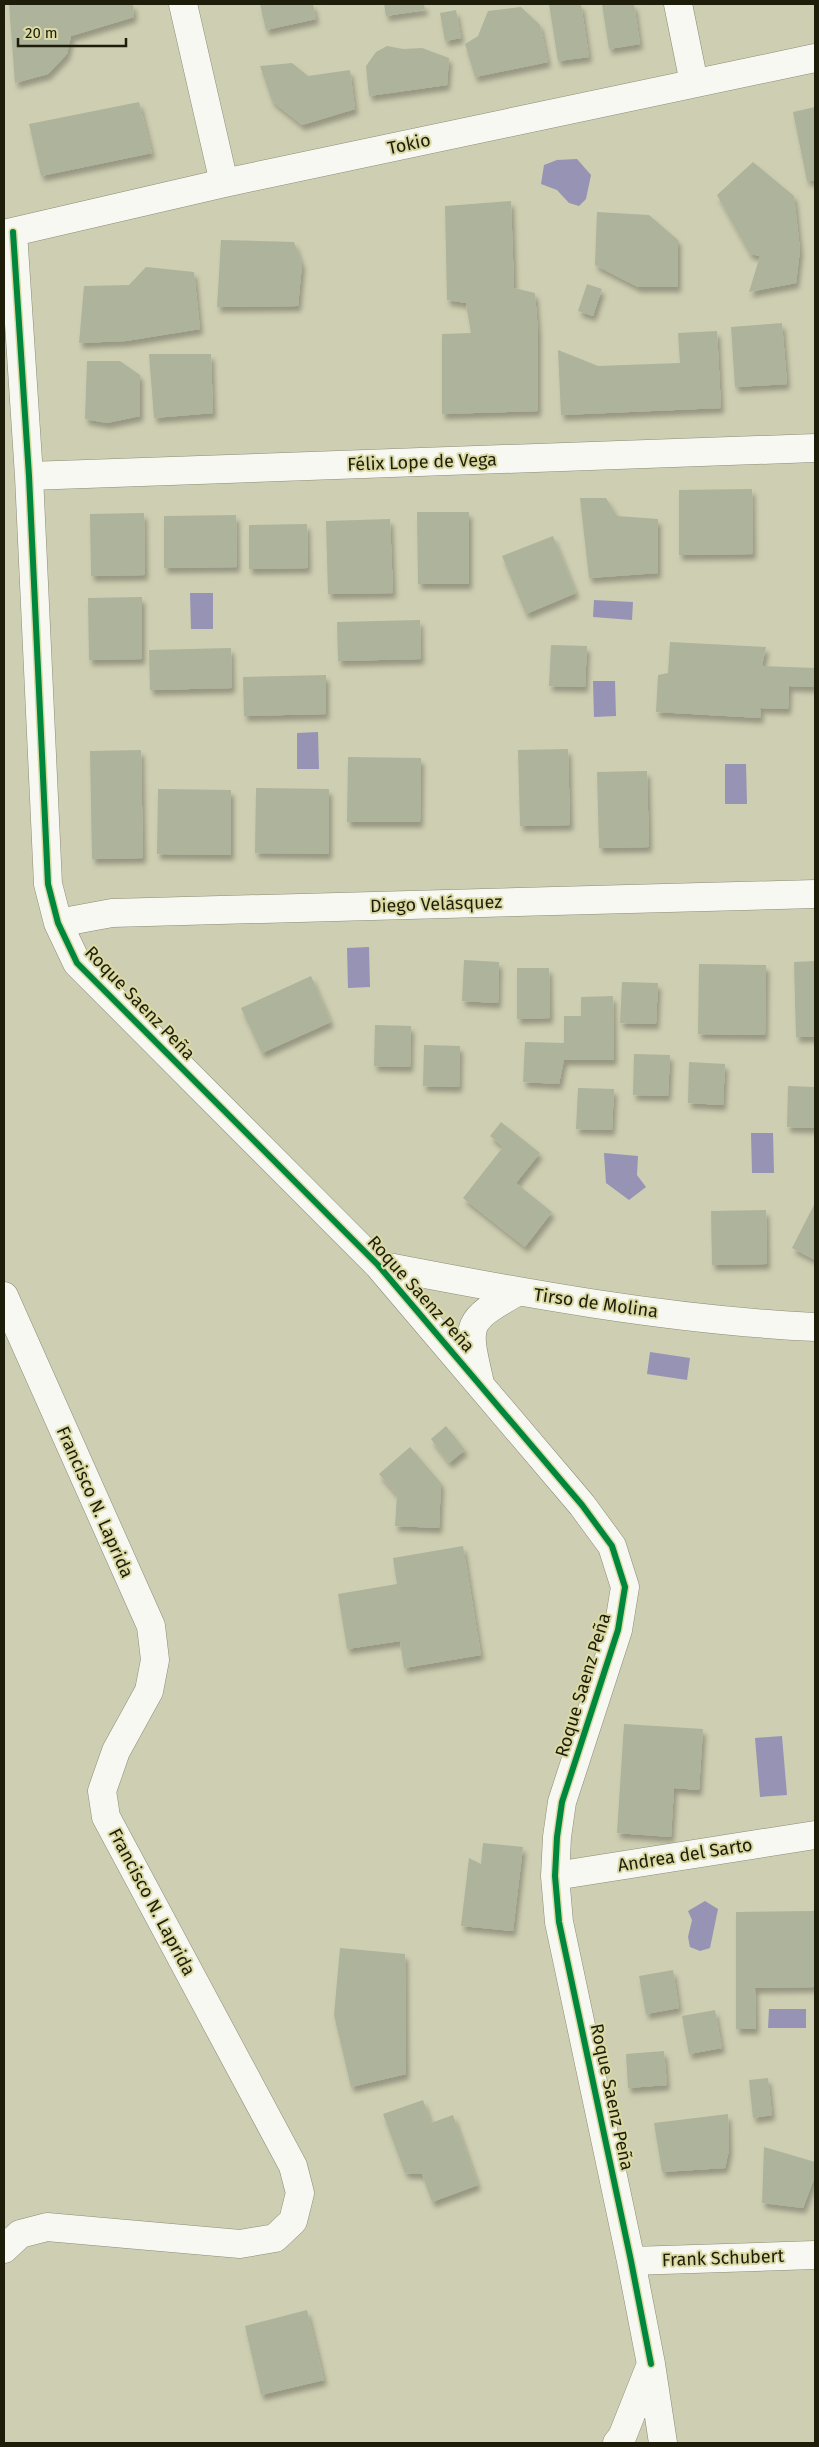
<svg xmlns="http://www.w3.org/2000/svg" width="819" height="2447" font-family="'Fira Sans',sans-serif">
	<defs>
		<filter id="shadow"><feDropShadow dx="3" dy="5.5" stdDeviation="2.5" flood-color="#0004"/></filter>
	</defs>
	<rect width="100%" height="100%" fill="#ceceb2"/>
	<path fill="#9693b4" d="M577 159 591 175 586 199 579 206 569 203 557 190 541 184 544 165 557 160Z
		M190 593H213V629H191Z
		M594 600 633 602 632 620 593 617Z
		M593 681H615L616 716 594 717Z
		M318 732 319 769H297V733Z
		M725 764H746L747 804H725Z
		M369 947 370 987 348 988 347 948Z
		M751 1133H773L774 1173H752Z
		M604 1153 638 1156 637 1175 646 1187 629 1200 606 1183Z
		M650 1352 690 1358 687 1380 647 1374Z
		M782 1736 787 1795 760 1797 755 1738Z
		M705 1901 718 1909 710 1948 700 1951 690 1947 688 1937 692 1920 688 1911Z
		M769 2009H806V2028H768Z"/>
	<path fill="#aeb39b" filter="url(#shadow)" d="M9 4H133L134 17 71 36 67 54 48 74 15 83Z
		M260 4H313L316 19 266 30Z
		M384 4H424L425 10 386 16Z
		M549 4H581L589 57 558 61Z
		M602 4H634L640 44 609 49Z
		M521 7 540 25 548 62 475 77 465 44 478 36 488 11Z
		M456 10 461 38 445 41 440 13Z
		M387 46 403 49 422 48 449 58 447 85 369 96 366 66 376 52Z
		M292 63 308 76 350 70 355 109 302 125 272 101 260 66Z
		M139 102 152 153 41 176 29 124Z
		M815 107V180L807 181 793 112Z
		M753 162 794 196 800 250 796 283 749 292 760 256 750 254 717 195Z
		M511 201 514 288 535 293 538 332V411L442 414V334L471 333 466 303 447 300 445 206Z
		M597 212 649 215 678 240V287H638L595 265Z
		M221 240 294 242 302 264 298 306 217 307Z
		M146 267 194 272 200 329 126 341 79 343 84 286 129 285Z
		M587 284 602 289 593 316 578 311Z
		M782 323 787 384 735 387 731 327Z
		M717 331 721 408 561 415 558 350 598 366 680 363 678 333Z
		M149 354H211L213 413 154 418Z
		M87 361H120L140 375V416L107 423 85 419Z
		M752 489 753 554 679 555V490Z
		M580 498H606L617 516 658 519V573L589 578Z
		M417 512H469V584H418Z
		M144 513 145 575 91 576 90 514Z
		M236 515 237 567 164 568V516Z
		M390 519 393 593 328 594 326 521Z
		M307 524 308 568 249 569V525Z
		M553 536 576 593 526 614 502 556Z
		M142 597V659L89 660 88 598Z
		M420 620 421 659 338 661 337 622Z
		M670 642 766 647 762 666 815 668 814 687 789 686 788 709 760 708 761 718 656 712 658 675 668 673Z
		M551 645 587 646 585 687 549 686Z
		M231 648 232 688 150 690 149 650Z
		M326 675V714L244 716 243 677Z
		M568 749 570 825 520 826 518 750Z
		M141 750 143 858 92 859 90 751Z
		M348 757 421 758 420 822H347Z
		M647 771 649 847 599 848 597 772Z
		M256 788 329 789V854L255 853Z
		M158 789 231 790V855L157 854Z
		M464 960 499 962 498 1003 462 1001Z
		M815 961V1037H796L794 962Z
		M699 964 766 965 765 1035 698 1034Z
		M517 968H549L550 1018 517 1019Z
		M311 976 331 1022 262 1053 241 1008Z
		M622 982 658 983 656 1024 620 1023Z
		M613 996 614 1060H564L559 1084 523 1082 525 1042 564 1043V1016H581V997Z
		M375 1025 411 1026 410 1067 374 1066Z
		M424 1045 460 1046 459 1087 423 1086Z
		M634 1054 670 1055 668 1096 633 1095Z
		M689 1062 725 1064 723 1105 688 1103Z
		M788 1086 815 1087V1128L787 1127Z
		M578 1088 614 1089 612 1130 576 1129Z
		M501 1122 540 1153 516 1183 552 1212 525 1247 463 1198 503 1147 490 1136Z
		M815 1203V1260L792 1248Z
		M766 1210 767 1264 712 1265 711 1211Z
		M446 1426 465 1450 449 1463 431 1439Z
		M410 1447 441 1483 439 1528 395 1526 397 1495 379 1474Z
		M463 1546 481 1655 404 1668 400 1641 347 1649 338 1594 397 1584 393 1558Z
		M624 1724 703 1729 699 1790 674 1788 671 1837 617 1833Z
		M483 1843 523 1847 513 1931 461 1926 469 1858 481 1864Z
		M815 1911V1987L755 1988 756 2029H736V1912Z
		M340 1948 405 1954 406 2074 351 2087 334 2015Z
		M673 1970 679 2008 646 2014 639 1976Z
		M715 2010 722 2048 689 2054 682 2016Z
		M664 2051 667 2085 628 2088 626 2054Z
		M768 2078 772 2115 753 2118 749 2080Z
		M423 2100 431 2123 453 2115 478 2185 432 2202 422 2174 405 2173 383 2114Z
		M728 2114 729 2150 725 2168 662 2172 654 2123Z
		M764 2147 815 2162V2176L803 2208 762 2203Z
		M307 2310 324 2380 261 2395 245 2326Z"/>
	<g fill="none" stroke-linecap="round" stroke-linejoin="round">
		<g stroke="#8c8b76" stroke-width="29">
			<path id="street" d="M183 4 224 183
				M678 4 694 83
				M13 232 29 476 48 884 58 923 77 963 378 1265 582 1505 612 1546 625 1587 618 1630 562 1802 557 1837 555 1876 559 1922 631 2261 651 2364
				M4 234 224 183 815 58
				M29 476 815 448
				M58 923 112 913 815 894
				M378 1265C522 1293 668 1320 815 1327
				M4 1296 151 1626 155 1660 149 1691 116 1751 102 1791 106 1817 293 2166 300 2193 293 2221 275 2238 240 2244 47 2227 20 2234 4 2249
				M479 1379C466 1323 466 1321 517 1292
				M555 1876 815 1835
				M631 2261 815 2255
				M617 2443 622 2437 651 2364 663 2443"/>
		</g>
		<use href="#street" stroke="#f8f8f3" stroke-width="28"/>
		<g stroke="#dbdaa5" stroke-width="9">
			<path id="cycleway" d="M13 232 29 476 48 884 58 923 77 963 378 1265 582 1505 612 1546 625 1587 618 1630 562 1802 557 1837 555 1876 559 1922 631 2261 651 2364"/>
		</g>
		<use href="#cycleway" stroke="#00873e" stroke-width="6"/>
	</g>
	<g text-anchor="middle" stroke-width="4" stroke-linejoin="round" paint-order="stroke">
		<g font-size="18" fill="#1e1d09" stroke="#dbdaa5">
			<text transform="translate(409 144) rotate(-12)" y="6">Tokio</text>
			<text transform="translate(422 462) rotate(-2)" y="6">Félix Lope de Vega</text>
			<text transform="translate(436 904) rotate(-2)" y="6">Diego Velásquez</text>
			<text transform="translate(140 1003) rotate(46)" y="6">Roque Saenz Peña</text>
			<text transform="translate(421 1294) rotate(48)" y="6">Roque Saenz Peña</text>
			<text transform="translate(596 1303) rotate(8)" y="6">Tirso de Molina</text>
			<text transform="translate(95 1502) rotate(66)" y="6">Francisco N. Laprida</text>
			<text transform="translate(583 1685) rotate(-73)" y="6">Roque Saenz Peña</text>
			<text transform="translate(685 1855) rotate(-9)" y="6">Andrea del Sarto</text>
			<text transform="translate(152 1902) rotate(62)" y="6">Francisco N. Laprida</text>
			<text transform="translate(612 2097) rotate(78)" y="6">Roque Saenz Peña</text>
			<text transform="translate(723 2258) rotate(-2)" y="6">Frank Schubert</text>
		</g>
	</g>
	<rect width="819" height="2447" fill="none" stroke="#1e1d09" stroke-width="10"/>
	<path d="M18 38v8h108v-8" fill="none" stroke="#1e1d09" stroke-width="2.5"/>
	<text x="25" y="38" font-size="15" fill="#1e1d09" stroke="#dbdaa5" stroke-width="4" paint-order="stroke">20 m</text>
</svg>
